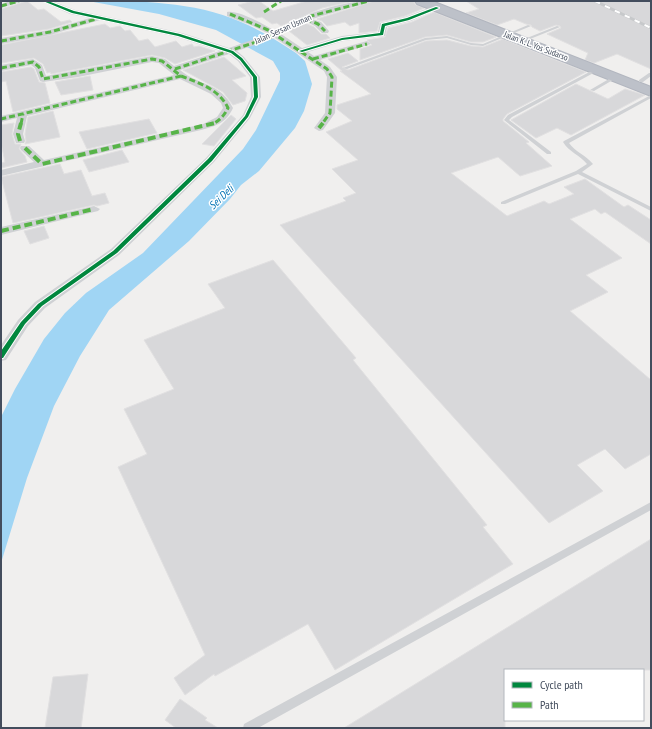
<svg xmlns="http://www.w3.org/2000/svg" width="652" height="729" font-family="'PT Sans Narrow',sans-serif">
	<rect width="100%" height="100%" fill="#f0efee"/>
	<path fill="#a0d5f4" d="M88 1C140 1 193 1 241 22 260 30 279 42 296 53L305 61 312 84 304 111 295 128 259 171 241 185 230 199 189 241 109 310 80 356 54 406 27 478 1 563V417L15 389 44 339 65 313 86 293 143 253 243 149 256 130 280 80V73L273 61 216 30 159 14Z"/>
	<path fill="#d8d8da" stroke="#e1e0e1" d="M27 1 38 10 44 9 61 22 70 20 72 22 49 29 1 36V9Z
		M254 1H259L273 11 307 1H354L322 8 281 26 277 23 272 24 262 17 256 18 238 5Z
		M374 1H413L416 5 424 8 405 16 380 22 377 31 359 33V23L350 26 345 22 327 26 322 21 317 19Z
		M466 1H651V69L617 54 594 63 585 60 588 53 547 34 561 28 560 26 556 25 540 31 532 27 531 25 526 24 514 19 497 25 466 13 479 9Z
		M434 12 496 37 483 42H471L447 35 425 37 360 60V49L372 45 367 40 385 37 388 28 412 22Z
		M305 23 314 27 321 34H326L330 38 307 45 289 31Z
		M105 24 110 28 120 26 125 31 130 30 139 41 148 39 155 47 176 41 182 47 192 44 194 47 199 46 215 51 175 64 165 58 152 55 51 74 50 72 47 73 43 64 34 58 1 63V45Z
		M503 39 586 72 507 114 503 119V121L529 142 526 143 552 166 520 176 498 157 451 173 507 216 544 201 549 204 574 194 564 187 585 179 624 207 628 205 651 220V244L605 212 601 214 595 209 570 219 622 258 586 275 608 292 570 311 651 380V454L625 469 605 449 577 465 603 491 549 523 280 225 346 201 343 198 356 193 332 169 358 160 326 132 352 121 337 109V105L371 94 340 71H342L328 59 348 53 358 61 342 67 348 70 426 41 447 40 471 46 483 47Z
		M224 57 246 76 232 80 247 93 245 101 233 105 223 92 216 88 183 70Z
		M31 67 34 69 39 82 45 83 50 103 13 112 6 81 1 82V72Z
		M90 76 93 90 61 95 55 82Z
		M576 84 608 99 625 89 645 95 571 135 557 128 536 138 511 120Z
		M53 111 60 137 25 144 26 141 25 134 28 117Z
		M231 115 236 119 214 146 202 144Z
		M149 119 157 133 87 149 79 132Z
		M14 123 12 134 15 144H21L19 149 25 156 27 162 1 168V163L5 162 1 143V125Z
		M122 150 129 162 89 172 83 160Z
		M60 164 64 174 81 170 92 196 105 193 109 203 97 206 94 205 13 223 1 177Z
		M44 226 49 238 30 244 24 231Z
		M273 260 356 358 353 360 487 525 483 527 513 564 335 670 308 624 215 676 214 674 185 695 174 678 205 655 118 467 147 454 124 409 174 389 144 340 225 308 208 284Z
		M651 539V670H505V728H344Z
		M88 674 81 728H45L53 677Z
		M180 699 207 718 205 720 218 728H176L165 720Z"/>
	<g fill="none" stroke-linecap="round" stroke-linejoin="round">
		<g stroke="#b2b6bf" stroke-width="2">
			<path id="highway" d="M415 1H432L651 87V96L417 4Z"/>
		</g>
		<path fill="#cfd1d4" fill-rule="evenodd" d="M528 25 531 26 483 46 471 45 447 38 426 40 347 69 343 68 425 38 447 36 471 43 483 44Z
			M557 26 560 27 530 39 527 38Z
			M595 69 599 70 512 117 509 120 551 152V154H547L504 120 508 115Z
			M649 73H651V76L643 82H639V80Z
			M614 76 618 77 594 91 590 90Z
			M651 95V98L569 143C575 152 586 155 593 164L582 172 651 207V211L578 174 505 204H501V202L576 171 587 164C580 155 569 152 563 142L564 141Z
			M651 502V510L258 728H243L244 724Z"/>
		<path fill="#cfd1d4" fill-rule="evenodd" d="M10 1H23L1 8V4Z
			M41 1H52L75 10 182 33 229 48 269 34 253 26 227 16V12C239 10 265 25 275 31 302 14 341 1 373 1L312 19 321 22 329 31 328 33H322L315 26 305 21 281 34 302 48 342 36 378 32 380 23 405 17 434 6 441 8 411 21 387 27 385 36 343 41 308 52 314 56 367 41 371 44 320 60 330 67 337 77 335 113 323 130 319 131 314 128 325 113 327 77 324 71 275 38 237 51 244 57 260 77 261 97 250 118 214 162 119 255 45 308 28 326 6 360 1 361V345L18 320 35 302 111 249 206 158 243 115 251 97 250 77 238 61 229 54 180 70C199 86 220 82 233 108 226 123 216 126 201 130L1 176V170L34 162 21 150 20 148 21 146H29L44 160 203 124 217 117 223 108 221 103 211 94 180 79 27 116 23 134 25 141 24 143H16L13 134 17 118 1 122V116L174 75 159 63 152 62 78 77 43 82 40 81 35 68 31 65 1 71V65L33 59 42 65 46 76 152 56 165 59 174 66 220 51 177 37 100 20 50 35 1 44V38L49 30 90 18 70 14Z
			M94 206 100 209 98 211 1 235V227Z"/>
		<use href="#highway" fill="#bdc1c9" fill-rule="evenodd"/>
		<g stroke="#c7c9cb" stroke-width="3">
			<path id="rail" d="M595 1 651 28"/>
		</g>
		<use href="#rail" stroke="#fff" stroke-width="2" stroke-dasharray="5.5" stroke-linecap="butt"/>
		<path stroke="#57b448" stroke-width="3" stroke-dasharray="6 3" stroke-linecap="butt" d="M1 6 19 1
			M264 12 281 1
			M230 14 268 30 327 69 332 77 330 113 322 124
			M306 19 318 24 325 31
			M1 41 50 32 96 19
			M313 59 367 44
			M1 68 33 62 39 67 43 79 152 59 162 61 181 76 1 119
			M175 69 271 37 292 24 311 16 369 1
			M181 76C199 83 219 89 228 108 224 116 220 120 213 124
			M21 124 23 114"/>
		<path stroke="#57b448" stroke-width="4" stroke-dasharray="8 4" stroke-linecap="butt" d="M319 128 323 123
			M20 141 18 134 21 123
			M25 148 42 164 215 123
			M1 231 94 209"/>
		<g stroke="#fff" stroke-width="2">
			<path id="cycleway" d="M43 1H48L74 11 180 34 233 51 242 58 257 77 258 97 248 117 212 161 117 253 42 306 25 324 3 358H1V351L21 322 38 304 113 251 208 159 245 116 254 97 253 77 240 60 231 53 178 36 72 13Z
				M436 7 439 8 409 20 385 26 383 35 342 40 302 52 299 51 342 38 380 33 382 24 407 18Z"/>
		</g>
		<use href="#cycleway" fill="#00873e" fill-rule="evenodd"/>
	</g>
	<g text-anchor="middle" stroke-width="3" stroke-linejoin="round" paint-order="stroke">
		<g font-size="9" fill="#434d5d" stroke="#fff">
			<text transform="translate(283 29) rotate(-24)" y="3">Jalan Sersan Usman</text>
			<text transform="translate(536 46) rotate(21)" y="3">Jalan K. L. Yos Sudarso</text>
		</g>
		<g font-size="11" font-style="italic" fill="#0072b4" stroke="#fff">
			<text transform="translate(221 197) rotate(-44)" y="4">Sei Deli</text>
		</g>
	</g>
	<rect width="652" height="729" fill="none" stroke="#434d5d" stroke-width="4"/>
	<rect x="504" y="669" width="140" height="52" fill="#ffffff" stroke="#b4b8be"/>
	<rect x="512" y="682" width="20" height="6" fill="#00873e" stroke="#b4b8be"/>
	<text x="540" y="689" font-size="12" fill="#434d5d">Cycle path</text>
	<rect x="512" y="702" width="20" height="6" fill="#57b448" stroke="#b4b8be"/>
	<text x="540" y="709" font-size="12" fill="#434d5d">Path</text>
</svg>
